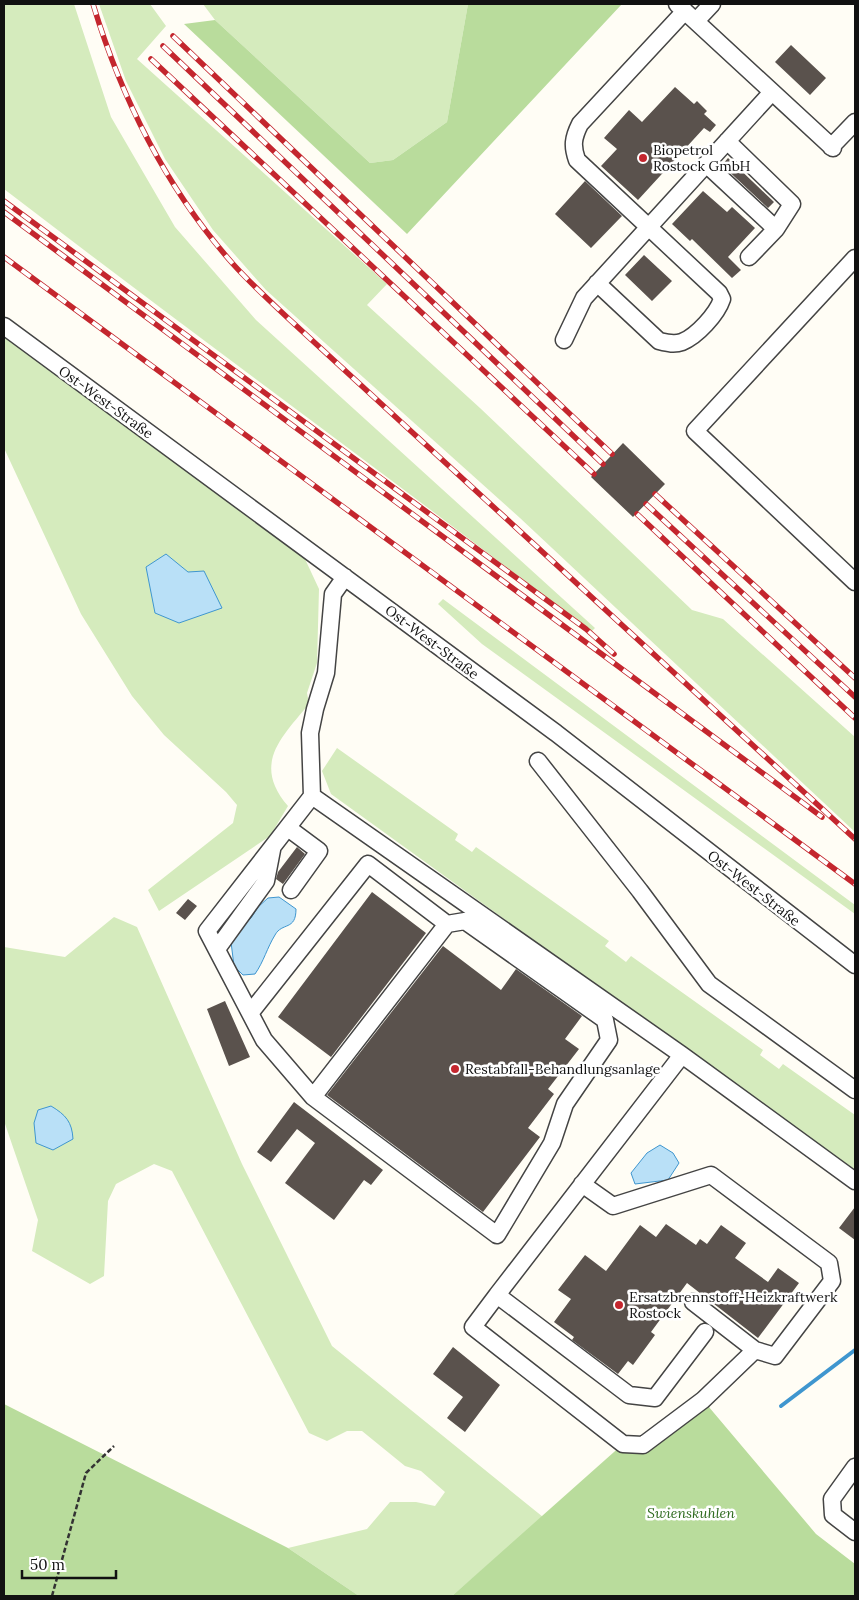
<svg xmlns="http://www.w3.org/2000/svg" width="859" height="1600" font-family="Lora,serif">
	<rect width="100%" height="100%" fill="#fffdf5"/>
	<path fill="#d5ebbd" d="M4 4H74L111 117 175 227 256 320 595 628 591 632C397 482 198 338 4 189Z
		M99 4H150L166 26 137 59 387 284 367 305 480 408 692 610 723 619 855 737V832L520 518 266 290 213 230 165 159 126 81Z
		M203 4H468L447 122 393 160 370 163 215 20Z
		M4 333 305 559 319 589 317 663 307 693 309 704C281 738 252 764 288 806L270 836 159 911 148 890 233 823 237 805 226 792 164 735 132 696 81 614 4 448Z
		M443 599 855 905V914L482 644 438 604Z
		M337 748 458 834 455 840 472 852 476 847 609 941 605 946 626 962 631 956 763 1050 760 1055 779 1069 783 1064 855 1115V1172L331 794 322 771Z
		M114 917 137 927 242 1164 332 1346 543 1517 452 1596H359L288 1548 367 1529 390 1502H416L435 1506 445 1492 421 1471 405 1466 362 1431H347L327 1441 309 1433 172 1171 154 1164 116 1184 108 1201 104 1276 90 1284 32 1251 38 1220 4 1121V947L65 957Z"/>
	<path fill="#b9dc9c" d="M468 4H622L407 234 184 24 215 20 370 163 393 160 447 122Z
		M703 1400 816 1534 855 1564V1596H452L623 1444 643 1445Z
		M4 1404 288 1548 359 1596H4Z"/>
	<path fill="#b9e0f7" stroke="#3f96cf" d="M166 554 188 572 204 571 222 608 179 623 155 613 146 567Z
		M279 897 296 909C296 931 282 922 275 935 267 948 264 961 255 974L243 975 234 966 231 942 239 928 251 918 258 907 268 898Z
		M51 1106C66 1115 72 1122 73 1139L53 1150 36 1143 34 1123 38 1110Z
		M660 1145 673 1153 679 1163 668 1180 635 1184 631 1173 647 1153Z"/>
	<g fill="none" stroke-linecap="round" stroke-linejoin="round">
		<path stroke="#3f96cf" stroke-width="4" d="M781 1406 855 1350"/>
	</g>
	<path fill="#5a524d" d="M791 45 826 78 810 95 775 62Z
		M675 87 694 104 697 101 707 111 704 114 716 125 710 132 704 128 638 200 601 166 617 149 604 138 629 110 642 122Z
		M728 158 774 202 768 208 722 165Z
		M585 181 622 216 591 248 555 214Z
		M703 191 727 212 732 207 755 228 728 257 741 270 732 278 692 239 690 241 672 224Z
		M644 255 672 281 652 301 625 275Z
		M623 443 665 484 633 517 591 477Z
		M297 847 305 854 283 884 276 879 278 872Z
		M372 892 426 933 331 1057 278 1017Z
		M188 899 197 906 185 920 176 913Z
		M443 946 501 990 516 969 582 1016 565 1039 579 1049 548 1089 554 1094 528 1128 540 1137 483 1212 327 1095Z
		M225 1001 250 1057 229 1066 207 1009Z
		M294 1102 383 1170 371 1185 364 1180 334 1220 285 1183 315 1143 297 1129 271 1162 257 1152Z
		M855 1207V1240L839 1228Z
		M666 1224 696 1245 700 1239 707 1244 721 1225 746 1243 735 1258 768 1282 778 1268 799 1283 758 1338 687 1283 651 1332 655 1335 633 1365 628 1361 618 1374 572 1340 574 1337 554 1322 571 1299 558 1290 585 1255 606 1271 640 1225 656 1237Z
		M453 1347 500 1385 465 1432 447 1418 463 1397 433 1374Z"/>
	<g fill="none" stroke-linecap="round" stroke-linejoin="round">
		<g stroke="#444" stroke-width="19">
			<path id="minor" d="M677 4 833 148
				M696 21 712 4
				M727 141 792 204 776 229
				M831 147 855 122
				M706 164 776 229 749 257
				M855 258 695 431 855 582
				M597 283 659 341C667 343 674 345 682 342 697 336 717 314 722 299L719 293 577 160C572 146 573 138 580 124L685 11
				M4 326 556 733 855 965
				M564 340 584 298 772 92
				M345 577 333 594 326 673 315 709 310 733 312 796 682 1055 855 1181
				M538 761 640 891 709 984 855 1090
				M288 828 319 851 291 890
				M217 949 266 881 272 850
				M251 1012 368 864 447 924 465 921 605 1020 609 1040 565 1104 552 1143 497 1235 313 1097 264 1040 207 931 312 796
				M682 1055 497 1295 629 1395 655 1398 705 1332
				M313 1097 447 924
				M497 1295 473 1327 623 1444 643 1445 703 1400 755 1350 775 1356 832 1281 829 1263 711 1175 613 1206 582 1184
				M693 1302 755 1350
				M855 1467 832 1499 833 1515 855 1532"/>
		</g>
		<path stroke="#333" stroke-width="2.5" stroke-dasharray="5 2.5" stroke-linecap="butt" d="M52 1596 86 1473 114 1446"/>
		<use href="#minor" stroke="#fff" stroke-width="16"/>
		<g stroke="#c4262e" stroke-width="5.5">
			<path id="rail" d="M93 4C122 100 166 188 233 264 251 284 271 302 290 320L855 839
				M173 36 612 454
				M163 46 603 464
				M151 59 594 474
				M4 201 586 629 614 654
				M4 212 822 817
				M4 257 855 884
				M655 494 855 678
				M646 504 855 697
				M637 514 855 718"/>
		</g>
		<use href="#rail" stroke="#fff" stroke-width="4" stroke-dasharray="11" stroke-linecap="butt"/>
	</g>
	<g fill="#c4262e" stroke="#fff" stroke-width="2">
		<circle cx="643" cy="158" r="5"/>
		<circle cx="455" cy="1069" r="5"/>
		<circle cx="619" cy="1305" r="5"/>
	</g>
	<g text-anchor="middle" stroke-width="5" stroke-linejoin="round" paint-order="stroke">
		<g font-size="14" fill="#111" stroke="#fff" text-anchor="start">
			<text x="653" y="155">Biopetrol<tspan x="653" dy="16">Rostock GmbH</tspan></text>
			<text x="465" y="1074">Restabfall-Behandlungsanlage</text>
			<text x="629" y="1302">Ersatzbrennstoff-Heizkraftwerk<tspan x="629" dy="16">Rostock</tspan></text>
		</g>
		<g font-size="14" fill="#111" stroke="#fff">
			<text transform="translate(106 402) rotate(36)" y="5">Ost-West-Straße</text>
			<text transform="translate(432 642) rotate(37)" y="5">Ost-West-Straße</text>
			<text transform="translate(754 888) rotate(38)" y="5">Ost-West-Straße</text>
		</g>
		<g font-size="14" font-style="italic" fill="#2f6b1f" stroke="#fff">
			<text x="691" y="1518">Swienskuhlen</text>
		</g>
	</g>
	<rect width="859" height="1600" fill="none" stroke="#111111" stroke-width="10"/>
	<path d="M22 1570v8h94v-8" fill="none" stroke="#111111" stroke-width="2.5"/>
	<text x="30" y="1570" font-size="15" fill="#111111" stroke="#ffffff" stroke-width="4" paint-order="stroke">50 m</text>
</svg>
